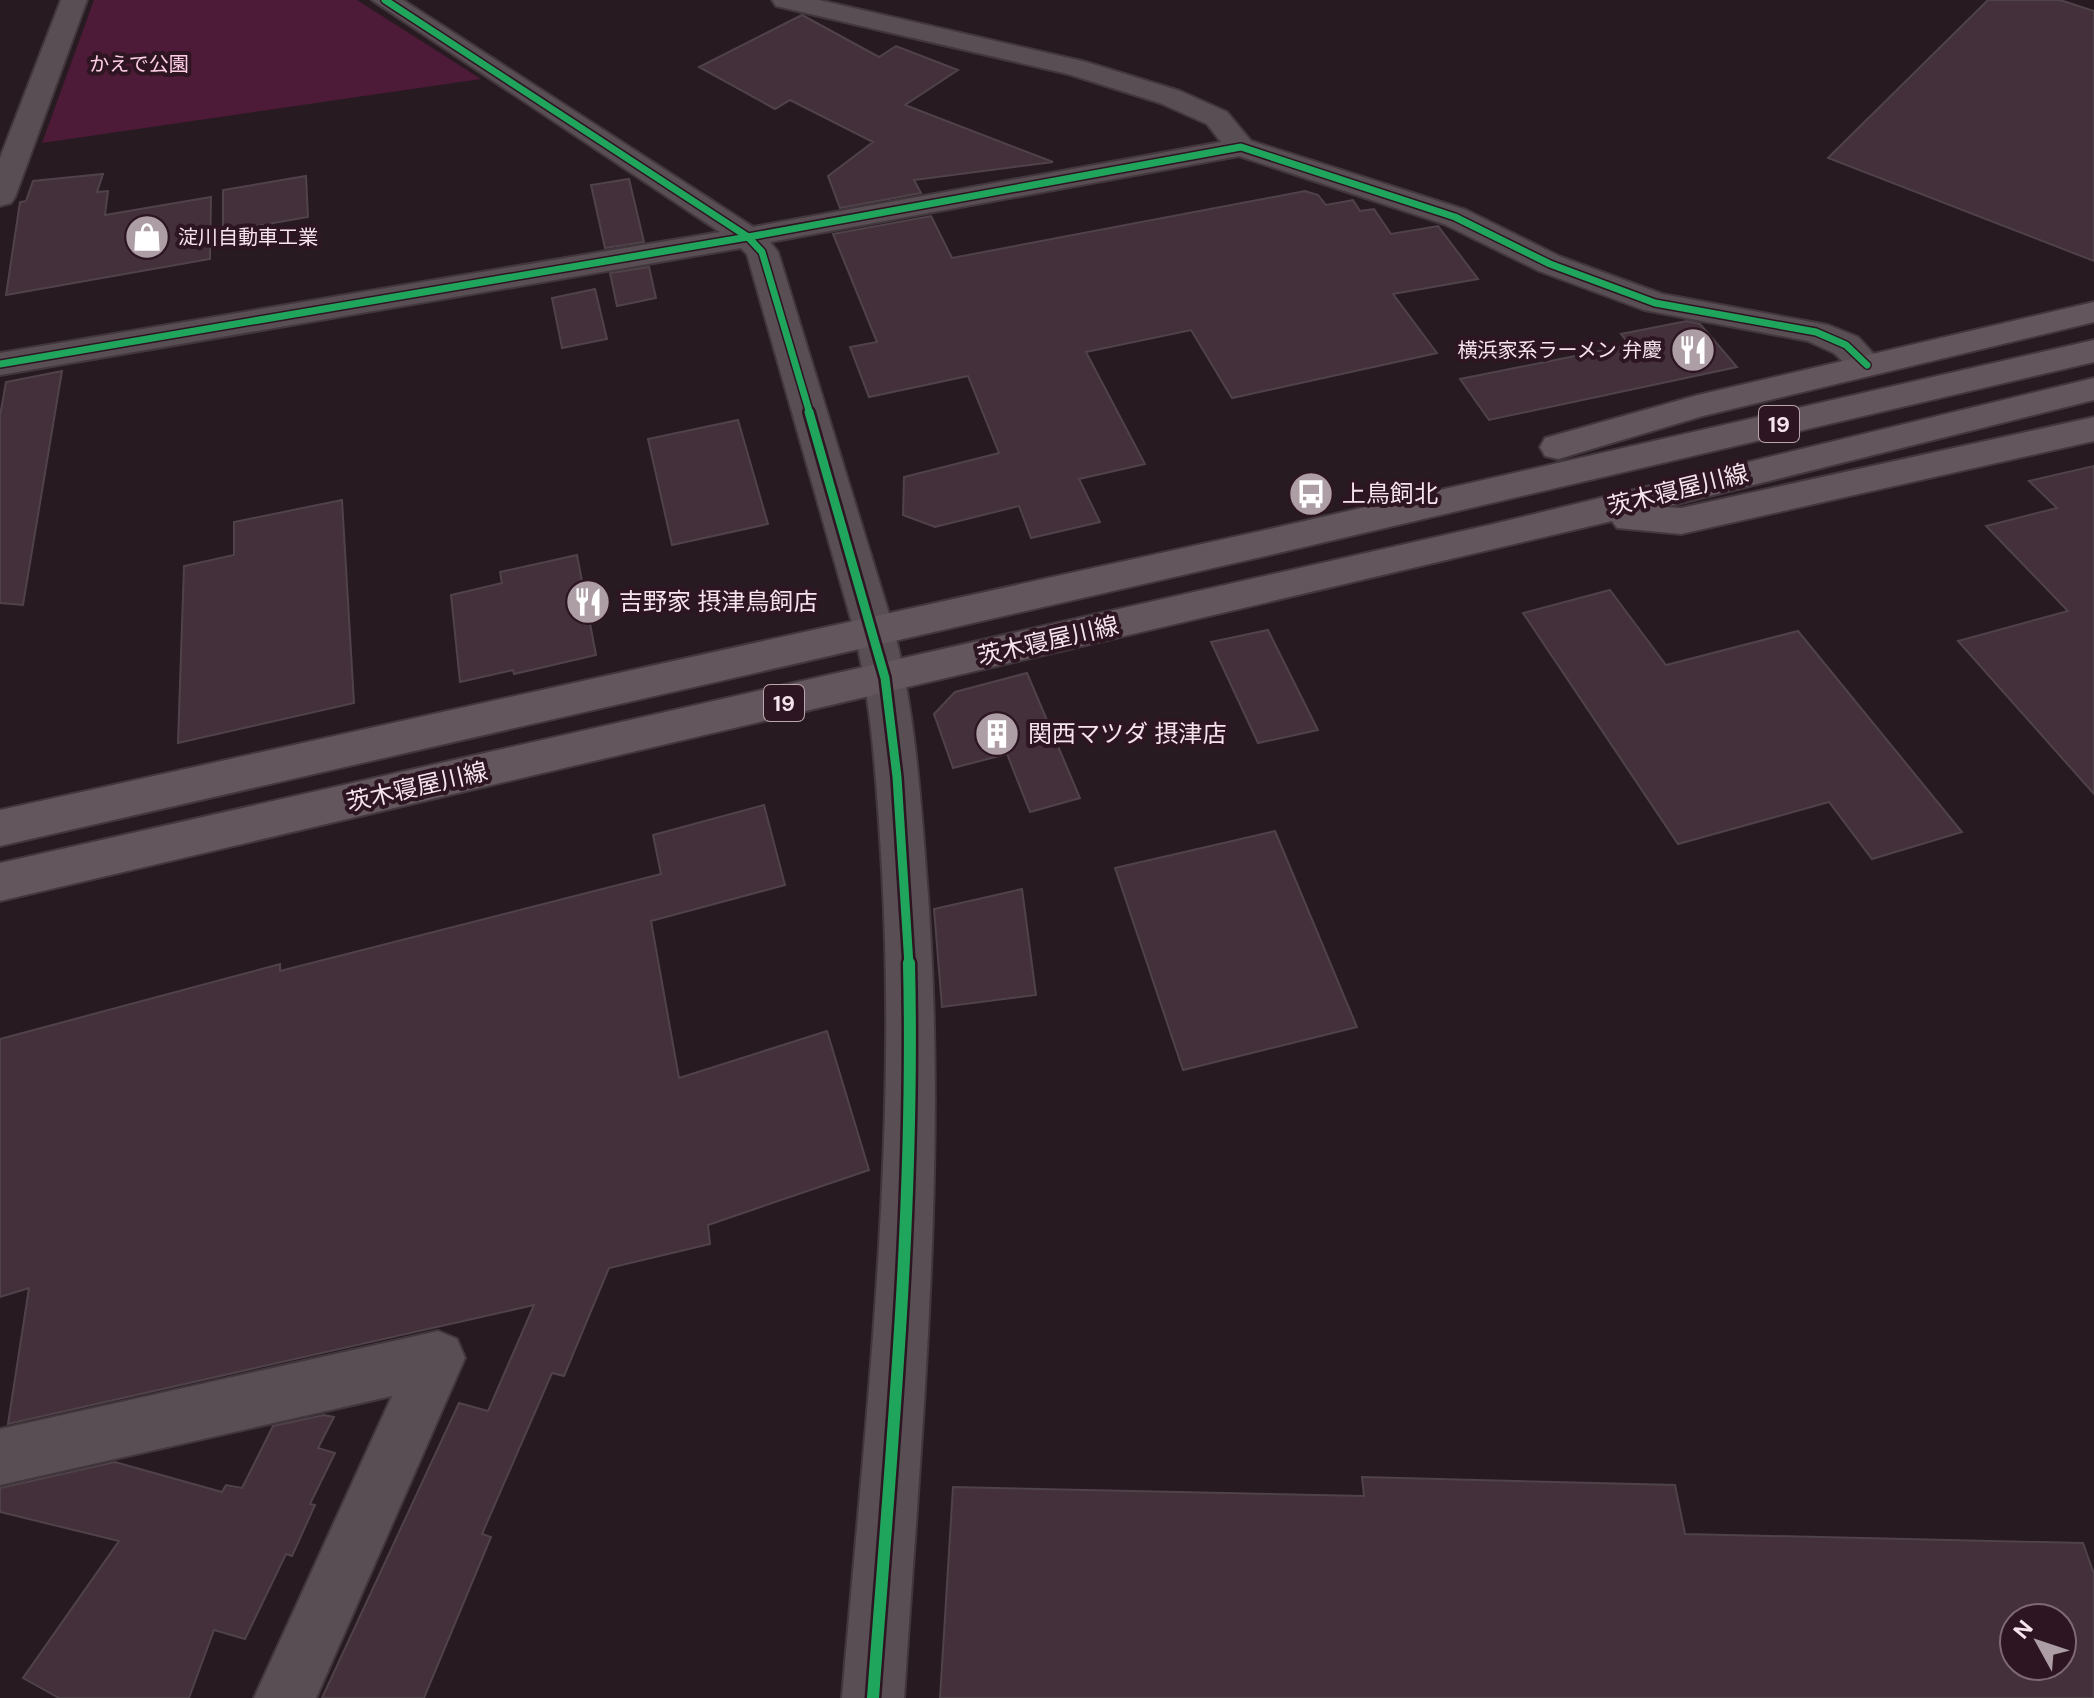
<svg xmlns="http://www.w3.org/2000/svg" width="2094" height="1698" font-family="'DM Sans','Noto Sans JP',sans-serif">
	<rect width="100%" height="100%" fill="#271b21"/>
	<path fill="#4d1a37" d="M94 0H357L481 79 42 143Z"/>
	<path fill="#43303b" stroke="#4f4349" stroke-width="2" fill-rule="evenodd" d="M1988 0H2060L2094 11V261L1828 158Z
		M802 15 879 57 896 46 958 70 905 105 1053 162 914 180 921 193 840 208 828 176 873 142 790 100 775 109 699 67Z
		M103 174 97 192 108 191 105 215 211 197 210 259 6 295 20 202 26 201 33 181Z
		M306 176 308 217 223 232V190Z
		M629 179 644 242 605 248 591 185Z
		M1305 191 1318 195 1326 205 1353 200 1360 211 1374 209 1391 234 1438 226 1478 279 1393 294 1437 353 1232 398 1191 330 1086 352 1145 464 1079 479 1100 522 1031 538 1019 506 935 527 903 515 904 477 999 453 968 376 869 397 850 347 877 342 833 234 931 216 952 258Z
		M649 267 656 298 617 306 610 273Z
		M595 289 607 339 562 348 552 298Z
		M1687 321 1700 324 1737 367 1489 420 1460 379 1630 345 1621 334Z
		M62 371 23 605 0 603V416L6 382Z
		M738 420 768 524 672 545 648 439Z
		M2094 466V794L1958 641 2068 611 1986 526 2057 508 2029 481Z
		M342 500 354 703 178 743 184 566 234 555V522Z
		M577 555 596 655 514 674 513 670 460 682 451 595 502 583 500 572Z
		M1610 590 1666 665 1798 631 1962 832 1872 859 1829 802 1678 844 1523 613Z
		M1268 630 1318 730 1258 743 1211 642Z
		M1027 673 1080 798 1030 812 1007 754 953 768 934 714 955 692Z
		M764 805 785 885 651 921 679 1078 827 1031 869 1170 708 1225 710 1244 609 1268 564 1376 552 1373 482 1534 491 1537 424 1698H322L459 1403 488 1411 534 1305 8 1424 29 1288 0 1297V1039L280 964V971L661 874 653 835Z
		M1275 831 1357 1027 1183 1070 1115 868Z
		M1022 889 1036 995 942 1007 934 909Z
		M324 1415 334 1417 318 1448 335 1453 310 1504 315 1505 292 1556 286 1554 245 1639 214 1630 189 1698H59L23 1678 119 1541 0 1512V1488L115 1462 222 1492 226 1485 242 1488 273 1426Z
		M1362 1477 1675 1485 1685 1534 2083 1543 2094 1574V1698H940L953 1487 1364 1496ZM2014 1618H2062V1666H2014Z"/>
	<g fill="none" stroke-linecap="round" stroke-linejoin="round">
		<g stroke="#41373c" stroke-width="4">
			<path id="minor" d="M61 0H87L15 197 11 203 0 206V158Z
				M372 0H403L753 227 1221 142 1207 124 1160 103 1068 74 776 6 772 0H819L1086 62 1180 91 1227 112 1251 141 1466 210 1561 257 1662 294 1828 325 1858 337 1884 365 1879 373 1867 376 1855 373 1834 353 1808 341 1644 310 1539 271 1444 224 1239 156 770 242 778 252 894 630 888 640 874 645 860 640 854 630 747 254 741 248 0 375V353L720 232Z
				M438 1331 457 1339 465 1358 316 1698H254L392 1396 0 1485V1429Z"/>
		</g>
		<g stroke="#41373c" stroke-width="4">
			<path id="tertiary" d="M874 615 888 620 894 630C914 708 920 789 926 870 949 1146 922 1422 904 1698H842C865 1423 898 1147 882 870 877 790 873 709 854 630L860 620Z"/>
		</g>
		<g stroke="#41373c" stroke-width="4">
			<path id="primary" d="M2094 302V322L1703 416 1558 459 1545 456 1540 447 1545 438 1698 395Z
				M2094 340V362L1274 554 0 846V810L1274 528Z
				M2094 378V400L1665 507 1681 508 2094 417V441L1681 534 1617 528 1612 521 0 901V863L1489 525Z"/>
		</g>
		<use href="#minor" fill="#594e53" fill-rule="evenodd"/>
		<use href="#tertiary" fill="#594e53" fill-rule="evenodd"/>
		<use href="#primary" fill="#64565d" fill-rule="evenodd"/>
		<g stroke="#2d1522" stroke-width="10">
			<path id="cycleway-far2" d="M385 0 748 237 762 252 810 414
				M0 364 748 237 1241 147 1455 217 1550 264 1655 303 1816 332 1846 345 1867 365"/>
		</g>
		<g stroke="#2d1522" stroke-width="14">
			<path id="cycleway-far1" d="M809 412 885 678 897 777 909 965"/>
		</g>
		<g stroke="#2d1522" stroke-width="17">
			<path id="cycleway" d="M873 1698C891 1453 915 1209 909 963"/>
		</g>
		<use href="#cycleway-far2" stroke="#20a55d" stroke-width="7"/>
		<use href="#cycleway-far1" stroke="#20a55d" stroke-width="9"/>
		<use href="#cycleway" stroke="#20a55d" stroke-width="12"/>
	</g>
	<defs>
		<g id="shop-disc" transform="scale(2.3)"><circle r="9.5" fill="#ad9ea5" stroke="#2d1522"/><path d="M-5-2.5h2.3a2.7 3.5 0 0 1 5.4 0H5L5.5 6h-11ZM-1.5-2.5h3a1.5 2.3 0 0 0-3 0Z" fill="#fff"/></g>
		<g id="restaurant-disc" transform="scale(2.3)"><circle r="9.5" fill="#ad9ea5" stroke="#2d1522"/><path d="M-5-6h1v4h1v-4h1v4h1v-4h1v5L-1.5 .5V6h-2V.5L-5-1ZM5-6V6H3V1.5H1.5Q1.5-4 5-6Z" fill="#fff"/></g>
		<g id="bus-disc" transform="scale(2.3)"><circle r="9.5" fill="#ad9ea5" stroke="#2d1522"/><path d="M-5-6H5V4H4V6H2V4H-2V6H-4V4H-5ZM-3.5-4V0h7V-4ZM-3.5 1.2v1.5H-2V1.2ZM2 1.2v1.5H3.5V1.2Z" fill="#fff"/></g>
		<g id="building-disc" transform="scale(2.3)"><circle r="9.5" fill="#ad9ea5" stroke="#2d1522"/><path d="M-4-6H4V6H1V3H-1V6H-4ZM-2.5-4.3h1.7v1.8h-1.7ZM.8-4.3h1.7v1.8H.8ZM-2.5-1h1.7V.8h-1.7ZM.8-1h1.7V.8H.8Z" fill="#fff"/></g>
	</defs>
	<g fill-rule="evenodd">
		<use href="#shop-disc" x="147" y="237"/>
		<use href="#restaurant-disc" x="1693" y="350"/>
		<use href="#bus-disc" x="1311" y="494"/>
		<use href="#restaurant-disc" x="588" y="602"/>
		<use href="#building-disc" x="997" y="734"/>
	</g>
	<g text-anchor="middle" stroke-width="8" stroke-linejoin="round" paint-order="stroke">
		<g font-size="20" fill="#fecee5" stroke="#2d1522">
			<text x="139" y="71">かえで公園</text>
		</g>
		<g font-size="20" fill="#f5e4ec" stroke="#2d1522" text-anchor="start">
			<text x="178" y="244">淀川自動車工業</text>
			<text x="1662" y="357" text-anchor="end">横浜家系ラーメン 弁慶</text>
		</g>
		<g fill="#2d1522" stroke="#b9a6af" stroke-width="2">
			<rect x="1759" y="406" width="40" height="36" rx="6"/>
			<rect x="764" y="685" width="40" height="36" rx="6"/>
		</g>
		<g font-size="22" font-weight="bold" fill="#f5e4ec">
			<text x="1779" y="432">19</text>
			<text x="784" y="711">19</text>
		</g>
		<g font-size="24" fill="#f5e4ec" stroke="#2d1522">
			<text transform="translate(1678 490) rotate(-14)" y="8">茨木寝屋川線</text>
			<text transform="translate(1048 641) rotate(-13)" y="8">茨木寝屋川線</text>
			<text transform="translate(417 787) rotate(-13)" y="8">茨木寝屋川線</text>
		</g>
		<g font-size="24" fill="#f5e4ec" stroke="#2d1522" text-anchor="start">
			<text x="1342" y="502">上鳥飼北</text>
			<text x="619" y="610">吉野家 摂津鳥飼店</text>
			<text x="1028" y="742">関西マツダ 摂津店</text>
		</g>
	</g>
	<g transform="translate(2038 1642) rotate(310)"><circle r="38" fill="#2d1522" stroke="#7d6873" stroke-width="2"/>
	<path d="M0-6L14 30L0 20L-14 30Z" fill="#ad9ea5"/>
	<text y="-12" font-size="22" font-weight="bold" text-anchor="middle" fill="#f5e4ec">N</text>
	</g>
</svg>
